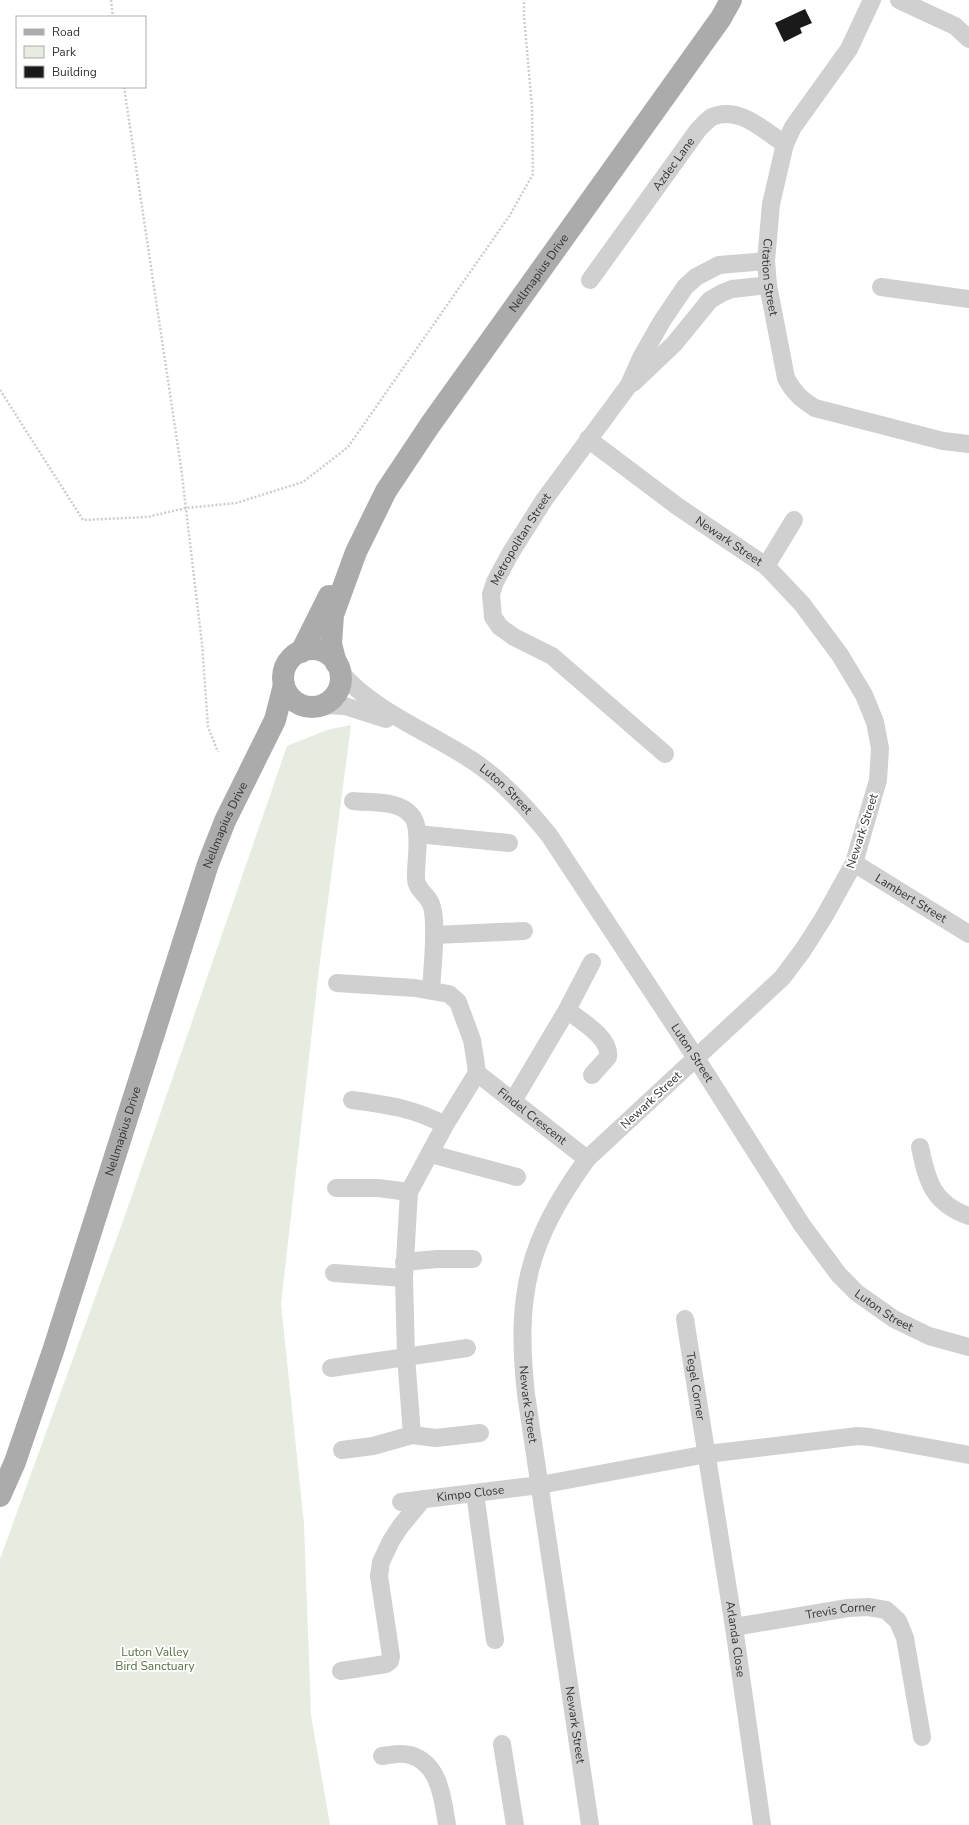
<svg xmlns="http://www.w3.org/2000/svg" width="969" height="1825" font-family="'Nunito Sans',sans-serif">
	<rect width="100%" height="100%" fill="#fff"/>
	<path fill="#e6ecdf" d="M351 725 319 969 281 1304 304 1524 311 1715 330 1825H0V1559L127 1210 287 746 327 730Z"/>
	<path fill="#1a1a1a" d="M805 9 812 23 800 28 802 33 784 42 775 23Z"/>
	<g fill="none" stroke-linecap="round" stroke-linejoin="round">
		<path stroke="#cdcdcd" stroke-width="2.5" stroke-dasharray="2 2" stroke-linecap="butt" d="M111 0 113 17
			M124 87 181 467 202 644 208 727 218 752
			M0 390 83 520 147 517 186 508 236 503 303 482 348 447 510 215 533 174 532 107 524 16V0"/>
		<g stroke="#d0d0d0" stroke-width="18">
			<path id="s1" d="M872 0 849 49 793 127 785 144 771 204 766 261 768 285 786 378C793 392 802 400 815 408L943 441 969 444"/>
			<path d="M899 0 955 26 969 39"/>
			<path id="s2" d="M590 280 698 130C702 126 707 120 712 117 739 105 764 131 785 144"/>
			<path d="M881 287 969 299"/>
			<path d="M633 383 674 344 710 300 722 293 732 289 768 285"/>
			<path id="s3" d="M588 439 677 506 766 566 802 604 840 655 864 695 875 722 880 748 878 780 854 863 824 917 803 950 782 978 587 1159C528 1241 515 1293 526 1394L590 1825"/>
			<path d="M766 566 794 520"/>
			<path id="s4" d="M340 672C377 714 430 732 476 763 504 782 528 809 549 835L696 1058 802 1225 839 1275 857 1293 894 1319 929 1336 969 1347"/>
			<path d="M323 705 345 706 386 719"/>
			<path id="s5" d="M665 754 552 656 514 637 500 627 493 617 491 594 495 582 510 554 544 500 629 385 641 358 662 321 685 287 696 277 719 265 766 261"/>
			<path d="M353 801C371 803 398 800 411 815 423 827 415 863 416 878 416 890 427 894 431 904 438 921 432 970 431 990"/>
			<path d="M417 834 509 843"/>
			<path id="s6" d="M854 863 969 934"/>
			<path d="M434 935 524 931"/>
			<path d="M337 983 415 988 449 994 458 1002 472 1040 475 1058 477 1073 445 1125 409 1192 404 1278 406 1356 412 1435"/>
			<path d="M567 1010C581 1021 611 1038 608 1057L592 1075"/>
			<path id="s7" d="M477 1073 587 1159"/>
			<path d="M352 1100C388 1105 413 1108 445 1125"/>
			<path d="M513 1101 567 1010 592 962"/>
			<path d="M920 1147C927 1181 933 1204 969 1216"/>
			<path d="M431 1154 517 1177"/>
			<path d="M336 1188H378L409 1192"/>
			<path d="M404 1262 437 1259H473"/>
			<path d="M334 1273 404 1278"/>
			<path id="s8" d="M685 1319 734 1627 762 1825"/>
			<path d="M331 1368 467 1348"/>
			<path d="M342 1450 373 1446 412 1435 436 1438 480 1433"/>
			<path d="M475 1493 495 1640"/>
			<path id="s9" d="M401 1502 540 1485 707 1454 858 1436 870 1437 969 1455"/>
			<path id="s10" d="M734 1627 848 1608 868 1607 886 1610 898 1621 905 1638 922 1737"/>
			<path d="M341 1671 386 1664 390 1661 391 1656 379 1576 381 1562 391 1541 400 1527 423 1499"/>
			<path d="M502 1744 515 1825"/>
			<path d="M382 1756C391 1755 401 1752 410 1755 440 1763 443 1800 447 1825"/>
		</g>
		<g stroke="#ababab" stroke-width="22">
			<circle cx="312" cy="678" r="29"/>
			<path d="M301 652 329 596"/>
			<path id="s11" d="M336 663 331 644 333 615 356 552 386 491 430 425 721 18 731 0"/>
			<path id="s12" d="M0 1496 15 1462 53 1351 208 864 225 821 275 720 284 685"/>
		</g>
	</g>
	<g text-anchor="middle" stroke-width="4" stroke-linejoin="round" paint-order="stroke">
		<g font-size="12" fill="#333" stroke="#fff">
			<text dy="4" stroke="none"><textPath href="#s2" startOffset="143">Azdec Lane</textPath></text>
			<text dy="4" stroke="none"><textPath href="#s11" startOffset="450">Nellmapius Drive</textPath></text>
			<text dy="4" stroke="none"><textPath href="#s1" startOffset="304">Citation Street</textPath></text>
			<text dy="4" stroke="none"><textPath href="#s5" startOffset="307">Metropolitan Street</textPath></text>
			<text dy="4" stroke="none"><textPath href="#s3" startOffset="174">Newark Street</textPath></text>
			<text dy="4" stroke="none"><textPath href="#s4" startOffset="204">Luton Street</textPath></text>
			<text dy="4" stroke="none"><textPath href="#s12" startOffset="708">Nellmapius Drive</textPath></text>
			<text transform="translate(862 831) rotate(-72)" y="4">Newark Street</text>
			<text dy="4" stroke="none"><textPath href="#s6" startOffset="67">Lambert Street</textPath></text>
			<text dy="4" stroke="none"><textPath href="#s4" startOffset="528">Luton Street</textPath></text>
			<text transform="translate(651 1100) rotate(-43)" y="4">Newark Street</text>
			<text dy="4" stroke="none"><textPath href="#s7" startOffset="70">Findel Crescent</textPath></text>
			<text dy="4" stroke="none"><textPath href="#s12" startOffset="385">Nellmapius Drive</textPath></text>
			<text dy="4" stroke="none"><textPath href="#s4" startOffset="852">Luton Street</textPath></text>
			<text dy="4" stroke="none"><textPath href="#s8" startOffset="68">Tegel Corner</textPath></text>
			<text dy="4" stroke="none"><textPath href="#s3" startOffset="1218">Newark Street</textPath></text>
			<text dy="4" stroke="none"><textPath href="#s9" startOffset="70">Kimpo Close</textPath></text>
			<text dy="4" stroke="none"><textPath href="#s10" startOffset="108">Trevis Corner</textPath></text>
			<text dy="4" stroke="none"><textPath href="#s8" startOffset="324">Arlanda Close</textPath></text>
			<text dy="4" stroke="none"><textPath href="#s3" startOffset="1542">Newark Street</textPath></text>
		</g>
		<g font-size="12" fill="#56703f" stroke="#fff">
			<text x="155" y="1656">Luton Valley<tspan x="155" dy="14">Bird Sanctuary</tspan></text>
		</g>
	</g>
	<rect x="16" y="16" width="130" height="72" fill="#ffffff" stroke="#adadad"/>
	<rect x="24" y="29" width="20" height="6" fill="#ababab" stroke="#adadad"/>
	<text x="52" y="36" font-size="12" fill="#333333">Road</text>
	<rect x="24" y="46" width="20" height="12" fill="#e6ecdf" stroke="#adadad"/>
	<text x="52" y="56" font-size="12" fill="#333333">Park</text>
	<rect x="24" y="66" width="20" height="12" fill="#1a1a1a" stroke="#adadad"/>
	<text x="52" y="76" font-size="12" fill="#333333">Building</text>
</svg>
